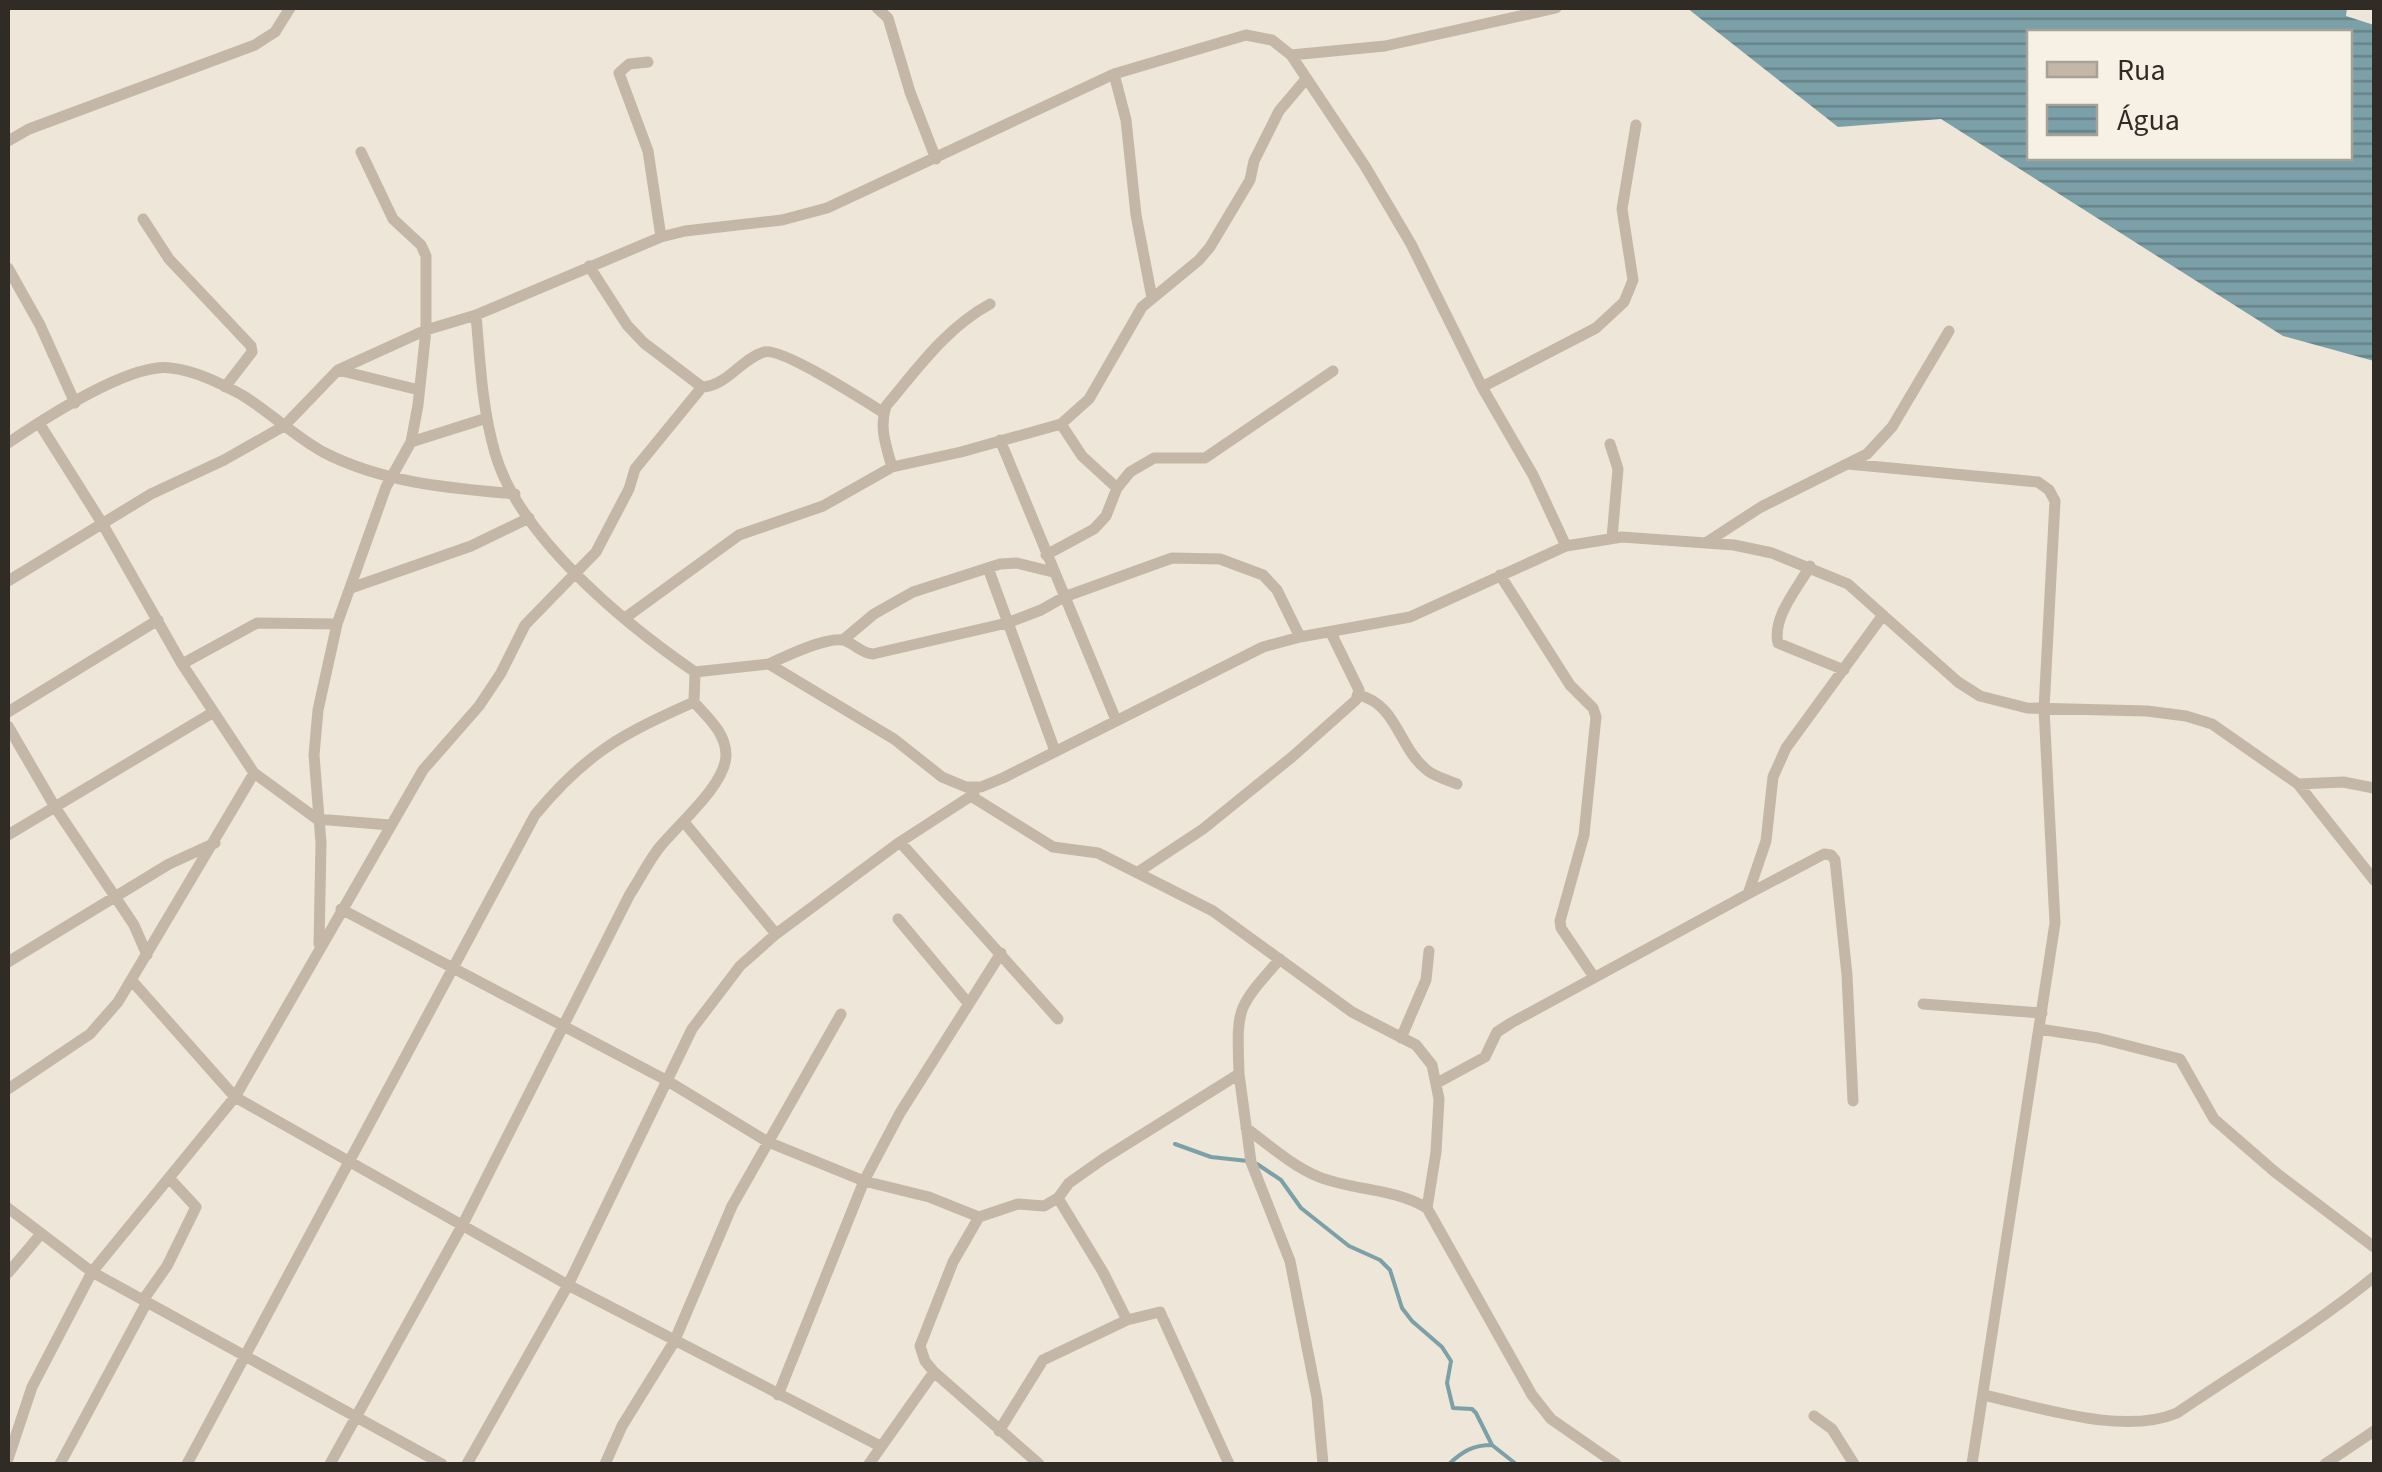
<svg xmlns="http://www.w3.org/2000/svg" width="2382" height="1472" font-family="'Source Sans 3',sans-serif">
	<defs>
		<pattern id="water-rules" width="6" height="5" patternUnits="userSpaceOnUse" patternTransform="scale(2.5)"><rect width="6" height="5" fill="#7ca0a7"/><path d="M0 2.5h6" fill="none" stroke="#668388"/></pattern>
	</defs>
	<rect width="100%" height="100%" fill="#ede6d9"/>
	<path fill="url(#water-rules)" fill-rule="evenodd" d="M1687 8H2347L2346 16 2374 25V361L2283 336 1941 119 1838 127ZM2030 32H2350V158H2030Z"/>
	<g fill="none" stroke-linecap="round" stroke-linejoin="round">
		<path stroke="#7ca0a7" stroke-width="4" d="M1175 1144 1211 1157 1248 1161
			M1257 1164 1281 1180 1301 1208 1349 1246 1380 1260 1390 1270 1402 1308 1412 1321 1442 1347 1451 1361 1447 1383 1453 1408 1472 1409 1476 1413 1492 1445
			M1449 1464C1463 1451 1473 1445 1492 1445L1516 1464"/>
		<path stroke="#c4b7a7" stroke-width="11" d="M877 8 888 18 910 92 936 159
			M1291 55 1385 46 1556 8
			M648 62 629 64 619 73 648 151 661 237
			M1114 74 1126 120 1136 215 1152 298
			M8 141 29 129 255 45 275 32 290 8
			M143 219 169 259 251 346 252 352 225 387
			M589 266 627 325 644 343 702 387C727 386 741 359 764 352 781 347 865 401 884 413
			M8 268 40 325 75 403
			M476 315C480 361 482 408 495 453 519 537 625 624 695 672L769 664 894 739 942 777 966 787H981L1003 778 1263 647 1300 637 1410 617 1566 546 1622 537 1734 545 1772 553 1848 584 1958 682 1980 696 2027 708 2147 711 2186 716 2212 724 2298 784 2374 880
			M338 370 419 390
			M1482 387 1596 328 1624 302 1633 280 1622 209 1636 125
			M39 423 102 523 182 664 254 773 317 819 390 825
			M1061 424 1082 456 1117 488
			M1000 440 1116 720
			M411 442 487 418
			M8 443C42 420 131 362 171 368 196 371 220 383 242 395 270 412 294 436 323 452 383 483 449 488 515 494
			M1610 444 1618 469 1612 538
			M1848 464 2038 482 2049 490 2055 501 2044 709 2055 923 1972 1464
			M892 467C886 446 879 427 886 406 918 368 946 328 990 304
			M1707 542 1761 507 1867 454 1892 427 1949 331
			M1046 555 1094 529 1106 516 1117 488 1130 472 1154 458H1205L1333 371
			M1810 566C1798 588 1772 617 1778 643L1844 670
			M988 568 1055 751
			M1500 575 1570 685 1593 708 1596 717 1584 835 1560 921 1561 928 1594 977
			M8 581 151 494 224 460 284 426 338 370 426 330 476 315 661 237 685 231 782 220 827 208 1114 74 1246 35 1272 40 1291 55 1365 166 1411 244 1482 387 1533 475 1566 546
			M351 588 471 546 529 518
			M625 618 739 535 823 506 892 467 961 452 1061 424 1089 399 1142 307 1199 260 1210 247 1250 180 1254 161 1279 111 1306 79
			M843 640 874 614 913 592 1000 564 1017 563 1053 572
			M182 664 257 623 337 624
			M769 664C786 656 825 637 843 640 854 643 860 653 873 654L1007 623 1041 610 1064 597 1172 558 1220 559 1263 575 1277 590 1300 637
			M1359 695C1398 705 1398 748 1428 771 1436 777 1448 780 1457 784
			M8 712 158 620
			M8 726 55 807 134 925 147 955
			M2298 784 2343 782 2374 788
			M971 796 1053 847 1098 853 1213 911 1352 1012 1416 1045 1432 1065 1439 1099 1436 1152 1427 1208 1532 1395 1551 1419 1616 1464
			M684 822 776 934
			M8 835 212 713
			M900 842 1058 1019
			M1138 872 1203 829 1292 757 1356 700 1359 690 1331 633
			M1748 894 1824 854 1831 855 1835 860 1847 975 1853 1101
			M341 909 666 1080 768 1142 864 1181 929 1197 979 1217 1018 1204 1044 1206 1058 1198 1069 1183 1103 1159 1239 1074 1251 1162 1290 1261 1317 1398 1323 1464
			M898 919 968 1003
			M319 944 321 843 314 755 318 710 337 624 386 487 411 442 418 405 426 330V256L421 245 393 219 361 152
			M8 962 169 864 215 843
			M133 982 235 1097 568 1285 880 1446
			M1923 1004 2042 1013
			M2039 1029 2098 1038 2180 1059 2214 1119 2275 1172 2374 1247
			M1401 1038 1426 980 1429 951
			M1239 1074C1237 1007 1235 1010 1280 959
			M1437 1083 1485 1057 1497 1032 1511 1023 1748 894 1766 841 1773 777 1786 748 1883 615
			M8 1089 90 1034 118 1002 254 773
			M1246 1128C1269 1145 1292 1166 1319 1177 1355 1191 1394 1188 1427 1208
			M8 1208 92 1272 442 1464
			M979 1217 953 1262 920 1346 925 1361 934 1372 1039 1464
			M8 1273 40 1235
			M143 1300 167 1266 196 1207 170 1179
			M1127 1320 1160 1312 1229 1464
			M778 1395 864 1181 900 1113 1001 953
			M1983 1395C2039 1407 2123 1436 2177 1413 2243 1368 2313 1327 2374 1277
			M1814 1416 1832 1429 1854 1464
			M999 1431 1043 1360 1127 1320 1103 1272 1058 1198
			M8 1459 32 1387 92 1272 235 1097 423 770 479 706 501 673 525 625 596 552 629 489 635 469 702 387
			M60 1464 147 1302
			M187 1464 535 815C586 753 622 734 694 702L695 672
			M330 1464 463 1224 630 894C640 879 648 862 659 848 677 825 727 784 726 754 725 732 708 718 694 702
			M467 1464 568 1285 692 1029 740 966 776 934 900 842 974 794
			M605 1464 622 1426 674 1342 732 1206 841 1014
			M869 1464 934 1372
			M2325 1464 2374 1431"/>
	</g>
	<rect width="2382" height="1472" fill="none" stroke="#312b26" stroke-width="20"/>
	<rect x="2027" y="30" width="325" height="130" fill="#f6f0e5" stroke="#a7a199" stroke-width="2.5"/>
	<rect x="2047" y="62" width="50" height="15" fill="#c4b7a7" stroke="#a7a199" stroke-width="2.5"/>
	<text x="2117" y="80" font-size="30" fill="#312b26">Rua</text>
	<rect x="2047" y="105" width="50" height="30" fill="url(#water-rules)" stroke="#a7a199" stroke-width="2.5"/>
	<text x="2117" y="130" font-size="30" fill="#312b26">Água</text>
</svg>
